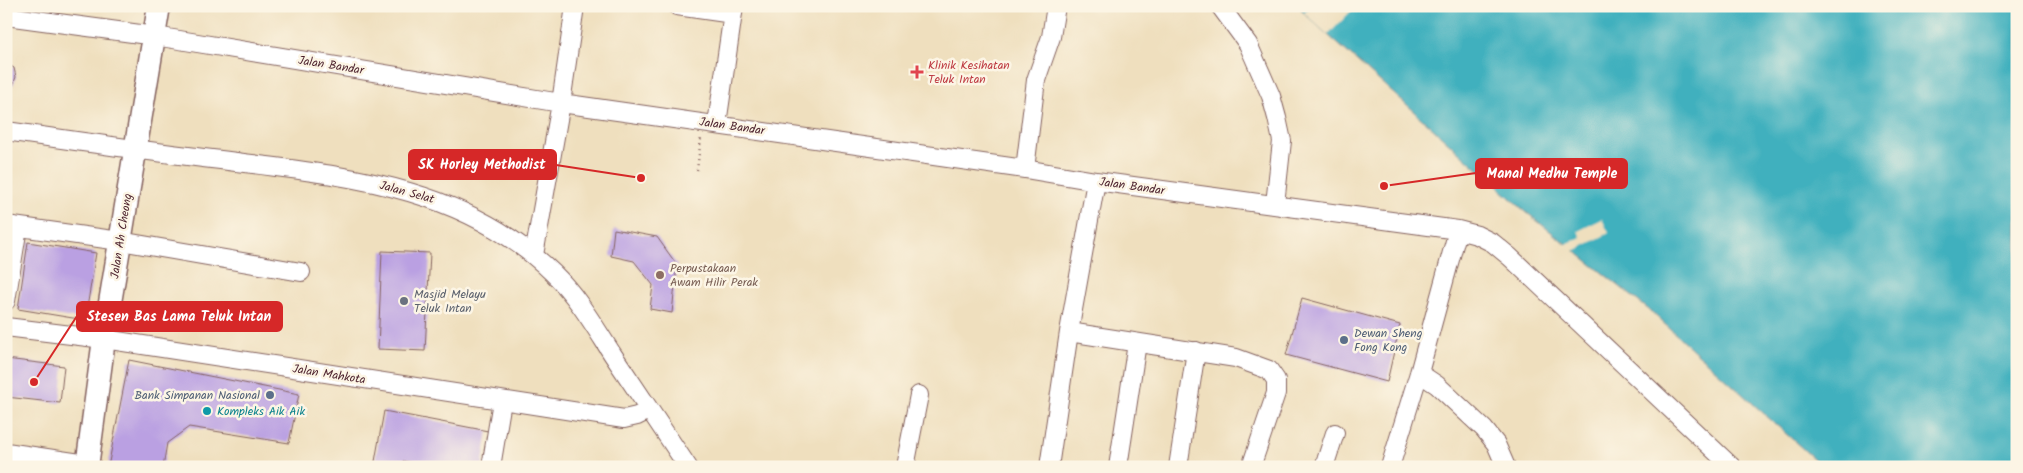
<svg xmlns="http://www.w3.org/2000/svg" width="2023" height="473" font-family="Kalam,sans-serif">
	<rect width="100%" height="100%" fill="#fcf5e5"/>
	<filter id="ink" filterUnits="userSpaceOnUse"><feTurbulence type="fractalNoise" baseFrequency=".02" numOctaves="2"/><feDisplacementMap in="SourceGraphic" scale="10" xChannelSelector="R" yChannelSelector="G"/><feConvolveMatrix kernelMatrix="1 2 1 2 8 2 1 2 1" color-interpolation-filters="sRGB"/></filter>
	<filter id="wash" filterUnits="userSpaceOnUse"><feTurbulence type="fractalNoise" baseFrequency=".0096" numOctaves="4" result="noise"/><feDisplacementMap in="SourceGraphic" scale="20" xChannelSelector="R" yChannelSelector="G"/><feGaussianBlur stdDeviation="1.12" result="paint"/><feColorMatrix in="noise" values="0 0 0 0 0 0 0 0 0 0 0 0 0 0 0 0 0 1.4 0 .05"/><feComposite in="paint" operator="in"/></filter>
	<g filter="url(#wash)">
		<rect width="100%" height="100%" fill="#efdfbe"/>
		<path fill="#41b0be" stroke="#466874" d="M1299 6H2017V467H1823L1648 309 1526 212 1328 35 1304 13Z"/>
		<path fill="#efdfbe" d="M1311 6H1356L1328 35 1304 13Z
			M1602 219 1609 233 1572 252 1564 245 1581 237 1578 231Z"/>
		<g id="blocks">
			<path fill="#baa0e2" d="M6 63 14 68 16 77 13 85 6 89Z
				M614 229 657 237 677 265 672 313 650 309 653 285 634 261 611 256Z
				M28 242 96 253 85 320 18 309Z
				M382 251 430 253 425 351 378 349Z
				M1302 298 1400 325 1387 382 1286 355Z
				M6 359 64 366 60 403 6 397Z
				M129 360 299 394 289 443 189 427 167 443 163 467H108Z
				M384 411 488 431 482 467H434L403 461 402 467H374Z"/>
		</g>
	</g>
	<g filter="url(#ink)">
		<use href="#blocks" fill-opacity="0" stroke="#84625e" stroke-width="1"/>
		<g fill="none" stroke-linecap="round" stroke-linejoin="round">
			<g stroke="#84625e" stroke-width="20">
				<path id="minor" d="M677 6 733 14
					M1220 6 1248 44 1271 96 1277 118 1282 141 1275 204
					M6 16 155 36 561 103 1025 169 1096 181 1458 230 1477 235 1493 243 1510 257 1732 467
					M717 124 734 6
					M6 131C75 141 144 151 212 159 335 175 460 182 553 273 577 296 595 327 613 355 638 392 663 430 688 467
					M1025 169 1036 80 1051 37 1056 6
					M6 225 120 241 301 272
					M534 255 561 103 575 6
					M6 301 18 227
					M6 327 104 339 624 419 637 416 649 410
					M1069 332 1236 358 1269 370 1276 380V393L1251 467
					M1419 373 1437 385 1484 429 1496 444 1506 467
					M6 452 87 464
					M491 467 502 401
					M905 467 919 395
					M1049 467 1069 332 1096 181
					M1118 467 1137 343
					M1178 467 1196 351
					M1324 467 1335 433
					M1390 467 1419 373 1458 230"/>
			</g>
			<g stroke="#84625e" stroke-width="25">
				<path id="major" d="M87 467 104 339 159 6"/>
			</g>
			<path stroke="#84625e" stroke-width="2.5" stroke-dasharray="1 4" stroke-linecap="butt" d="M697 170 701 138"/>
			<use href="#minor" stroke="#fff" stroke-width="18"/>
			<use href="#major" stroke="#fff" stroke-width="22"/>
		</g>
	</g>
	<path fill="#e0444e" stroke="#fcf5e5" stroke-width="2" d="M914.5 64.5h5v5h5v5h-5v5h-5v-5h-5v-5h5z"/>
	<circle fill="#8d6e63" stroke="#fcf5e5" stroke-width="2" cx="660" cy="275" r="5"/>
	<circle fill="#6b7280" stroke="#fcf5e5" stroke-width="2" cx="404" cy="301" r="5"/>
	<g fill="#5c6f8a" stroke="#fcf5e5" stroke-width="2">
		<circle cx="1344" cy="340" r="5"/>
		<circle cx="270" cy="395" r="5"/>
	</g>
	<circle fill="#0f9aa8" stroke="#fcf5e5" stroke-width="2" cx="207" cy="411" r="5"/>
	<g text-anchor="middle" stroke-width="5" stroke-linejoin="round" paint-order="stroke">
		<g font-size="12" fill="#4a1f2b" stroke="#fcf5e5">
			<text transform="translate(331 65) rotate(9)" y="4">Jalan Bandar</text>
			<text transform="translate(732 126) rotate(8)" y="4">Jalan Bandar</text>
			<text transform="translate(1132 186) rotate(8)" y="4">Jalan Bandar</text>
			<text transform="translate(407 192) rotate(15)" y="4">Jalan Selat</text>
			<text transform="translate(121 236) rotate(-81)" y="4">Jalan Ah Cheong</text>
			<text transform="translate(329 374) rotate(9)" y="4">Jalan Mahkota</text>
		</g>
		<g font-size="12" fill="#be3a42" stroke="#fcf5e5" text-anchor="start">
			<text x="928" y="69">Klinik Kesihatan<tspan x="928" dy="14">Teluk Intan</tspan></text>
		</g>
		<g font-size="12" fill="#785e54" stroke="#fcf5e5" text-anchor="start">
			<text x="670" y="272">Perpustakaan<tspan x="670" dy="14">Awam Hilir Perak</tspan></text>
		</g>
		<g font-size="12" fill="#5b616d" stroke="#fcf5e5" text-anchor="start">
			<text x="414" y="298">Masjid Melayu<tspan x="414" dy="14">Teluk Intan</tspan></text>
		</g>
		<g font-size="12" fill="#4e5e75" stroke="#fcf5e5" text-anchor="start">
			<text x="1354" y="337">Dewan Sheng<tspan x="1354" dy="14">Fong Kong</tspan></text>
			<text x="260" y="399" text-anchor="end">Bank Simpanan Nasional</text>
		</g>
		<g font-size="12" fill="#0d838f" stroke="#fcf5e5" text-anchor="start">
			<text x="217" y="415">Kompleks Aik Aik</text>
		</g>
	</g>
	<path fill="none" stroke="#d62828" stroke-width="2" d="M641 178L556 165M1384 186L1476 173M34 382L77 316"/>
	<g fill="#d62828" stroke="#fcf5e5" stroke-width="2">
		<circle cx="641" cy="178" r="5"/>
		<circle cx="1384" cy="186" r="5"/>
		<circle cx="34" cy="382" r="5"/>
	</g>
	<g fill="#d62828" stroke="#d62828" stroke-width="2">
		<rect x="409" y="150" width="147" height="29" rx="5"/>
		<rect x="1476" y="159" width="151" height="29" rx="5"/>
		<rect x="77" y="302" width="205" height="29" rx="5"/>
	</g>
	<g font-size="14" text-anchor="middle" font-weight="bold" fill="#fff">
		<text x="482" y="169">SK Horley Methodist</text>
		<text x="1552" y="178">Manal Medhu Temple</text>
		<text x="179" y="321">Stesen Bas Lama Teluk Intan</text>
	</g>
	<rect width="2023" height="473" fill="none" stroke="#fcf5e5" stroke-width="25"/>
</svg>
